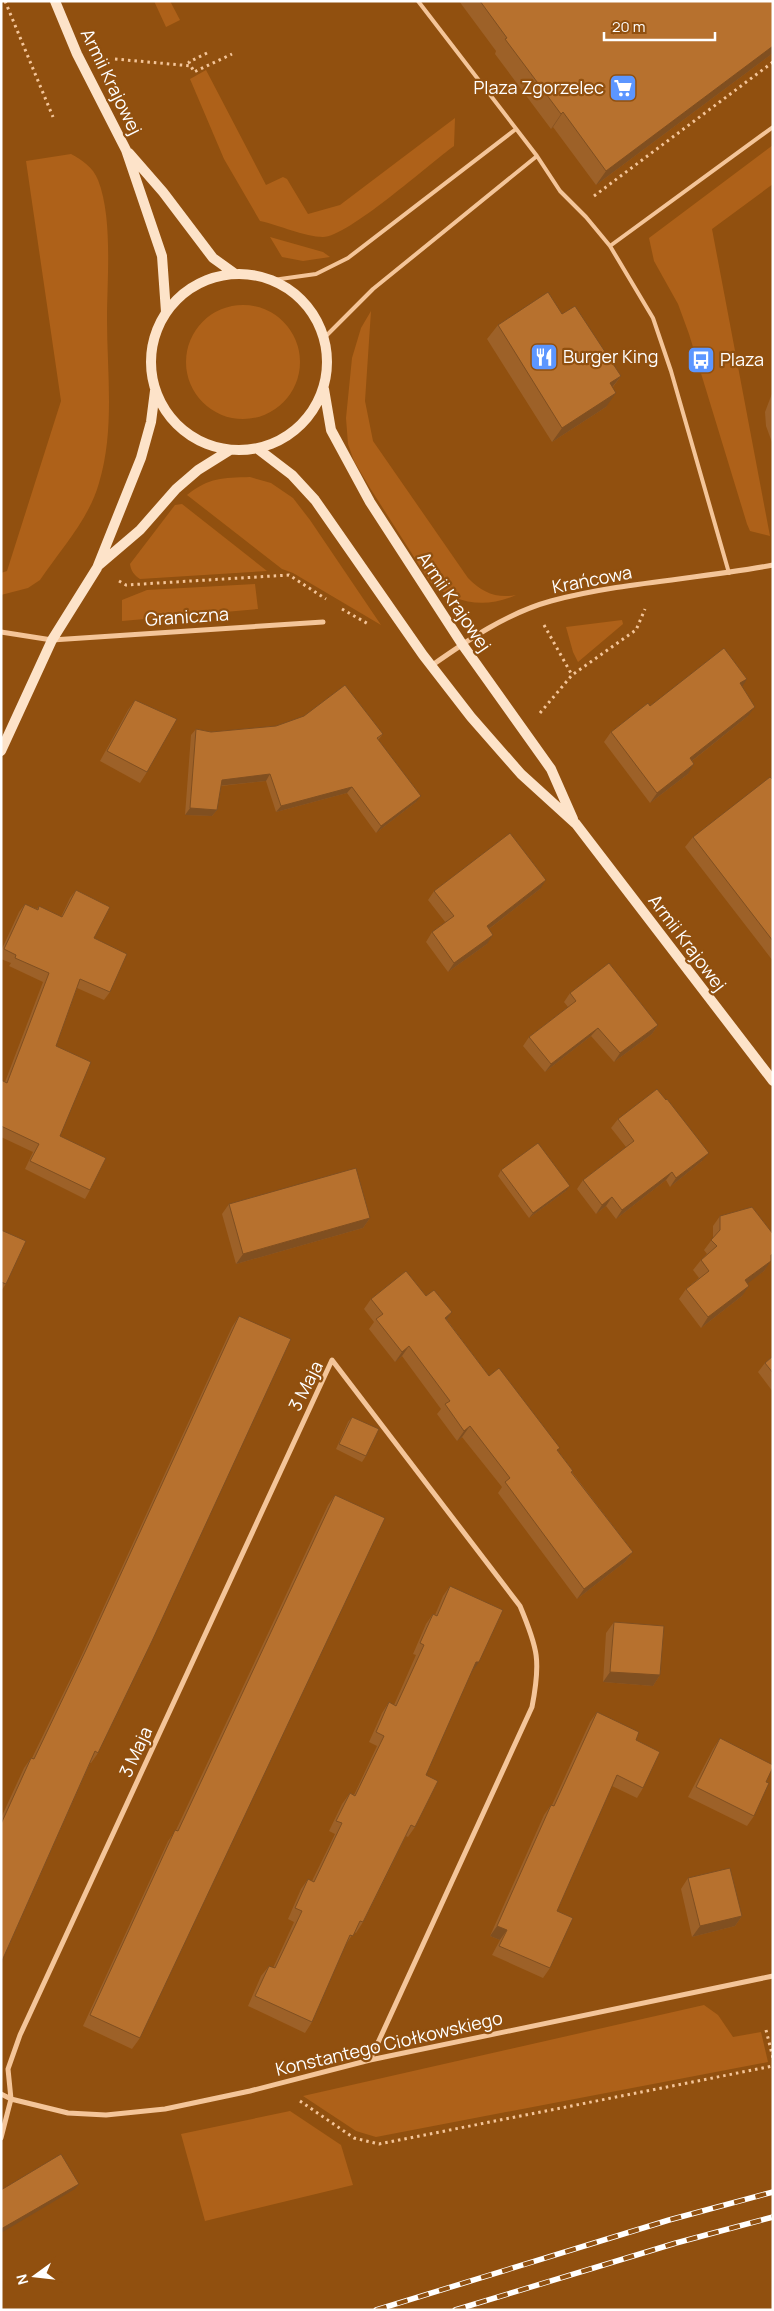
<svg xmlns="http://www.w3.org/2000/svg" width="774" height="2311" font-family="Manrope,sans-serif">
	<rect width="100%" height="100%" fill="#91500f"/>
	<path fill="#ae6119" d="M154 1H170L180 20 166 27Z
		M206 70 266 185 283 177 287 179 308 214 340 205 455 118 454 146C430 163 348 237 323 237 305 237 279 225 260 221L224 159 190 79Z
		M773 145V184L712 229 770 536 750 531 747 524 689 334 678 304 654 261 649 238Z
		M71 154C82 160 93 167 98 180 113 218 107 279 107 320 107 373 115 430 99 483 89 519 61 549 40 580L28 588 1 595V573L7 571 61 401 26 161Z
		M270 237 323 252 330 257 303 261 282 257Z
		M186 362a57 57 0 1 1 114 0a57 57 0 1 1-114 0Z
		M371 311 365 401 373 441 468 578C481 592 497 599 516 595 485 609 455 604 430 582L370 488 354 461 348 444 346 418 352 358 361 328Z
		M250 477 271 483 293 498 310 520 381 625 293 573 282 569 187 495C210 477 222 478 250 477Z
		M182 504 267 571 140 579C134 575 131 571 130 564L175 505Z
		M255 584 258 609 122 621V600L147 590Z
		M622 620 623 624 578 662 573 652 566 627Z
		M704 2005 718 2015 733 2037 761 2032 768 2062 376 2137 356 2131 303 2096Z
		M290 2111 341 2145 353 2185 205 2221 181 2134Z"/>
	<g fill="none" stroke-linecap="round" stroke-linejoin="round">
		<path stroke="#f4c599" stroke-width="3" stroke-dasharray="2.5 4" stroke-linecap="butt" d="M5 1 53 117
			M207 53 189 62 194 72 232 54
			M115 59 192 66
			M594 196 773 62
			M119 581 126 585 289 575 326 599
			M342 609 370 625
			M544 625 572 675
			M540 713 572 675 636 630 645 609
			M766 2030 773 2058
			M300 2101 354 2138 379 2144 773 2066"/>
		<path stroke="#f4c599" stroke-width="4" d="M418 1 537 156 560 191 586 217 610 246 653 318 671 371 729 573
			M610 246 773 127
			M273 280 316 274 348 258 516 129
			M324 338 373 289 537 156"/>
		<path stroke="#f4c599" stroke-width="5" d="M1 632 52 640 323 622
			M431 666C468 640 507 613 551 601 623 582 699 579 773 565
			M1 2094 11 2099 68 2113 106 2115 165 2109 250 2091 370 2060 773 1976
			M1 2138 11 2099 8 2069 20 2035 332 1360 520 1606C538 1649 541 1661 532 1707L370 2060"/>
		<path stroke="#fde3c9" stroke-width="10" d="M55 1 77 54 126 150 162 256 166 312
			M129 153 163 192 213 258 234 273
			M151 362a88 88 0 1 1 176 0a88 88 0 1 1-176 0Z
			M324 389 331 430 370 502 462 644 551 769 573 819
			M258 449 292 475 315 500 423 655 471 717 521 774 576 824 773 1081
			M99 565 140 530 176 489 198 470 230 450
			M1 751 52 640 97 568 141 458 151 422 155 391"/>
		<g stroke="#fff" stroke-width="5.5">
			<path id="rail" d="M376 2310 669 2220 773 2192
				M455 2310 676 2243 773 2217"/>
		</g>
		<use href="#rail" stroke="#91500f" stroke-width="4" stroke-dasharray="11" stroke-linecap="butt"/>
	</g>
	<path fill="#9d6128" d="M459 1H773V53L596 185 553 127 551 129 495 54 496 51Z
		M562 314 621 376 613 387 606 407 552 442 487 339 498 325Z
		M773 391V445L766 426 765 412Z
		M742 686 748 716 692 761 688 774 650 803 604 742 611 732 650 706Z
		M135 700 147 772 140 783 100 761 128 710Z
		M196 729 211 732 383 734 378 740 416 802 376 833 347 793 276 812 266 781 221 786 217 810 212 816 185 815 191 735Z
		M773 780V961L685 847 693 837Z
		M540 889 489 929 487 944 448 972 426 942 432 932 446 923 428 900 434 891Z
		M76 890 94 938 110 992 104 1000 77 988 56 1046 60 1136 90 1190 85 1199 25 1169 33 1152 1 1137V1080L5 1082 43 982 9 966 11 963 1 959V951L19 912 25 904 37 909 39 906 61 917 70 898Z
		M570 993 658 1025 652 1034 614 1062 591 1036 545 1072 523 1046 529 1037 568 1007 564 1002Z
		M618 1119 702 1161 670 1187 666 1180 616 1219 606 1206 596 1214 577 1189 583 1180 626 1147 611 1128Z
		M501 1170 566 1191 529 1218 498 1176Z
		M229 1204 370 1218 363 1228 236 1264 222 1214Z
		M720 1216 771 1260 764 1271 747 1283 742 1296 701 1328 679 1299 686 1289 699 1278 693 1270 701 1260 707 1254 704 1250 713 1238V1226Z
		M1 1230 6 1284 1 1291Z
		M426 1296 447 1320 489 1376 558 1451 573 1471 572 1472 633 1552 625 1562 577 1599 498 1493 502 1487 462 1437 457 1441 437 1414 441 1409 402 1356 395 1362 369 1329 374 1322 364 1309 371 1299Z
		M239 1316 98 1753 91 1763H90L1 1963V1818L24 1768 31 1758H32L79 1661 232 1327Z
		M773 1356V1392L758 1372 765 1363Z
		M352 1417 366 1456 362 1462 336 1449 348 1422Z
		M335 1495 140 2038 132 2049 83 2026 168 1841 176 1830 328 1505Z
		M450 1586 472 1672H471L426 1775 415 1827 408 1837 406 1836 363 1922 356 1933 354 1932 345 1946 312 2022 305 2033 248 2006 261 1976 269 1966 273 1968 294 1922 288 1919 301 1889 308 1879 312 1881 335 1834 329 1831 342 1804 350 1793 354 1795 377 1746 369 1742 382 1713 389 1702 394 1705 416 1655 413 1654 426 1624 433 1614 435 1615 443 1596Z
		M614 1622 660 1675 653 1686 603 1682 606 1633Z
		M597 1712 636 1740 643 1788 637 1798 612 1786 557 1911 550 1968 543 1978 492 1955 500 1940 490 1936 544 1815 551 1805H552L590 1722Z
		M720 1738 766 1782 754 1816 747 1826 688 1797 713 1749Z
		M688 1878 742 1916 735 1926 692 1937 681 1889Z"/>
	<path fill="#804f20" d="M773 46V53L596 185 606 171Z
		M563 112 553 127 551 129 561 114Z
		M621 376 610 390V383Z
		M616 393 606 407 552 442 562 428Z
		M747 679 741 689 740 683Z
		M755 707 748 716 683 768 690 758Z
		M694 764 688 774 650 803 657 793Z
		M270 774 266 781 217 786 222 780Z
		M352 787 347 793 276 812 281 806Z
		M421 796 416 802 376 833 381 826Z
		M190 808 217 810 212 816 185 815Z
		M546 880 540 889 481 935 487 926Z
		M493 935 487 944 448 972 454 963Z
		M658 1025 652 1034 614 1062 620 1053Z
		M598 1028 591 1036 545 1072 551 1064Z
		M709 1153 702 1161 670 1187 676 1178Z
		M672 1172 666 1180 616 1219 622 1210Z
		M570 1186 566 1191 529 1218 533 1213Z
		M612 1197 606 1206 596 1214 602 1205Z
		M370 1218 363 1228 236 1264 243 1254Z
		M771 1261 764 1271 738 1291 745 1280Z
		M749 1286 742 1296 701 1328 708 1317Z
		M452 1312 445 1322V1318Z
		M409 1346 402 1356 395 1362 402 1352Z
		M470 1426 462 1437 457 1441 464 1431Z
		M633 1552 625 1562 577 1599 584 1589Z
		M476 1662H479L472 1672H468Z
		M610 1672 660 1675 653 1686 603 1682Z
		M742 1916 735 1926 692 1937 700 1926Z
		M497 1926 507 1930 500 1940 490 1936Z
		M79 2184 75 2189 1 2233V2229Z"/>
	<path fill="#b7712e" stroke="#804f20" d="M480 1H773V46L606 171 563 112 561 114 505 39 507 38Z
		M548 292 562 314 575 306 621 376 610 383 616 393 562 428 498 325Z
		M724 648 747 679 740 683 755 707 690 758 694 764 657 793 611 732 648 703 650 706Z
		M345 685 383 734 377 738 421 796 381 826 352 787 281 806 270 774 222 780 217 810 190 808 196 729 211 732 276 726 304 716Z
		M135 700 177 719 147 772 107 751Z
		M770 777 773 780V941L693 837Z
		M510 833 546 880 487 926 493 935 454 963 432 932 454 916 434 891Z
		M76 890 110 907 94 938 127 954 110 992 80 979 56 1046 91 1062 60 1136 106 1158 90 1190 30 1161 39 1144 1 1126V1080L7 1083 49 973 15 958 16 955 4 949 25 904 38 910 39 906 62 917Z
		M609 963 658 1025 620 1053 598 1028 551 1064 529 1037 576 1001 570 993Z
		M657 1089 666 1100 667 1099 709 1153 676 1178 672 1172 622 1210 612 1197 602 1205 583 1180 634 1141 618 1119Z
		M538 1143 570 1186 533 1213 501 1170Z
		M356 1168 370 1218 243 1254 229 1204Z
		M752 1207 773 1234V1254L771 1255V1261L745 1280 749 1286 708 1317 686 1289 709 1271 701 1260 717 1246 711 1240 720 1230V1216Z
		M1 1230 26 1241 6 1284 1 1282Z
		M406 1271 426 1296 434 1290 452 1312 445 1318 489 1376 499 1368 560 1448 557 1450 573 1471 571 1472 633 1552 584 1589 505 1482 510 1478 470 1426 464 1431 445 1404 450 1401 409 1346 402 1352 376 1319 383 1314 371 1299Z
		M239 1316 291 1339 152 1641 98 1753 95 1751 1 1963V1824L31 1758 34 1759 86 1650Z
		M773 1356V1373L765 1363Z
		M352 1417 379 1429 366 1456 339 1444Z
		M335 1495 385 1518 140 2038 90 2015 175 1830 178 1831Z
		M450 1586 503 1610 479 1662H476L426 1775 438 1781 415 1827 411 1825 363 1922 360 1921 353 1936 350 1935 312 2022 255 1996 269 1966 275 1968 302 1911 295 1908 308 1879 314 1882 342 1823 336 1821 350 1793 355 1796 384 1736 376 1732 389 1702 396 1706 424 1645 420 1643 433 1614 437 1616Z
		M614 1622 664 1626 660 1675 610 1672Z
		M597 1712 639 1732 636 1740 660 1752 643 1788 617 1775 557 1911 573 1918 550 1968 499 1946 507 1930 497 1926 551 1805 554 1806Z
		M720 1738 773 1765V1767L766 1782 769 1783 754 1816 696 1787Z
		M730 1868 742 1916 700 1926 688 1878Z
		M61 2154 79 2184 1 2229V2190Z"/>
	<defs>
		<g id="supermarket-square" transform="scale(1.4375)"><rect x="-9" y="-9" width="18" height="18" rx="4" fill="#5c96ff" stroke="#91500f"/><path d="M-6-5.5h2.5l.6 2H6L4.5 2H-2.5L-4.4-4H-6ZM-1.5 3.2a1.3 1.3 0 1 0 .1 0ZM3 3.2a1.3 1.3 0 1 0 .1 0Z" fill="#fff"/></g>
		<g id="restaurant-square" transform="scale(1.4375)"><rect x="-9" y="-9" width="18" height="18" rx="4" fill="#5c96ff" stroke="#91500f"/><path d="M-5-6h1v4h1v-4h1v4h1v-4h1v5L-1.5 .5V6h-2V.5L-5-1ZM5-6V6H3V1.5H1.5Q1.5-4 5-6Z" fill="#fff"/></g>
		<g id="bus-square" transform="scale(1.4375)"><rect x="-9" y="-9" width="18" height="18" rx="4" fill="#5c96ff" stroke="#91500f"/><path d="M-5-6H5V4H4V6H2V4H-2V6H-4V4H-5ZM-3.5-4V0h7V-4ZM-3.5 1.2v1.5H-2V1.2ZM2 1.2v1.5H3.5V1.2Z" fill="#fff"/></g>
	</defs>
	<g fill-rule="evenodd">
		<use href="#supermarket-square" x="623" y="88"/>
		<use href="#restaurant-square" x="544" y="357"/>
		<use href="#bus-square" x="701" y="360"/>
	</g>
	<g text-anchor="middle" stroke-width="4.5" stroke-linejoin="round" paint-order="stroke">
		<g font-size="18" fill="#fff" stroke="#91500f">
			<text transform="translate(111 82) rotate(64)" y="6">Armii Krajowej</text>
			<text transform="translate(592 580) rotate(-11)" y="6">Krańcowa</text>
			<text transform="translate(454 602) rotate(56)" y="6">Armii Krajowej</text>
			<text transform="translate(187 617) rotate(-4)" y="6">Graniczna</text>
			<text transform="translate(687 943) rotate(53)" y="6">Armii Krajowej</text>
			<text transform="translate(306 1386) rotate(-63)" y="6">3 Maja</text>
			<text transform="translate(136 1752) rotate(-65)" y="6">3 Maja</text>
			<text transform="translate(389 2044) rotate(-13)" y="6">Konstantego Ciołkowskiego</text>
		</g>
		<g font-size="18" fill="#fff" stroke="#91500f" text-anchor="start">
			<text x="604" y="94" text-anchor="end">Plaza Zgorzelec</text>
			<text x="563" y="363">Burger King</text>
			<text x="720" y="366">Plaza</text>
		</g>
	</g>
	<rect width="774" height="2311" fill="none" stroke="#ffffff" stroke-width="5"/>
	<g transform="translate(35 2276) rotate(255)" stroke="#91500f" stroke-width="4" paint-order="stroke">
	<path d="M0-4L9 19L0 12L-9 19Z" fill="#ffffff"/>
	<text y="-8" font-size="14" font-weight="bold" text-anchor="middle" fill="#ffffff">N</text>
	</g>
	<path d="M604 32v8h111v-8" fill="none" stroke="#ffffff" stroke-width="2.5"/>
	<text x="612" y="32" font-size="15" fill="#ffffff" stroke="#91500f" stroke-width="4" paint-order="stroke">20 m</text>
</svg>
